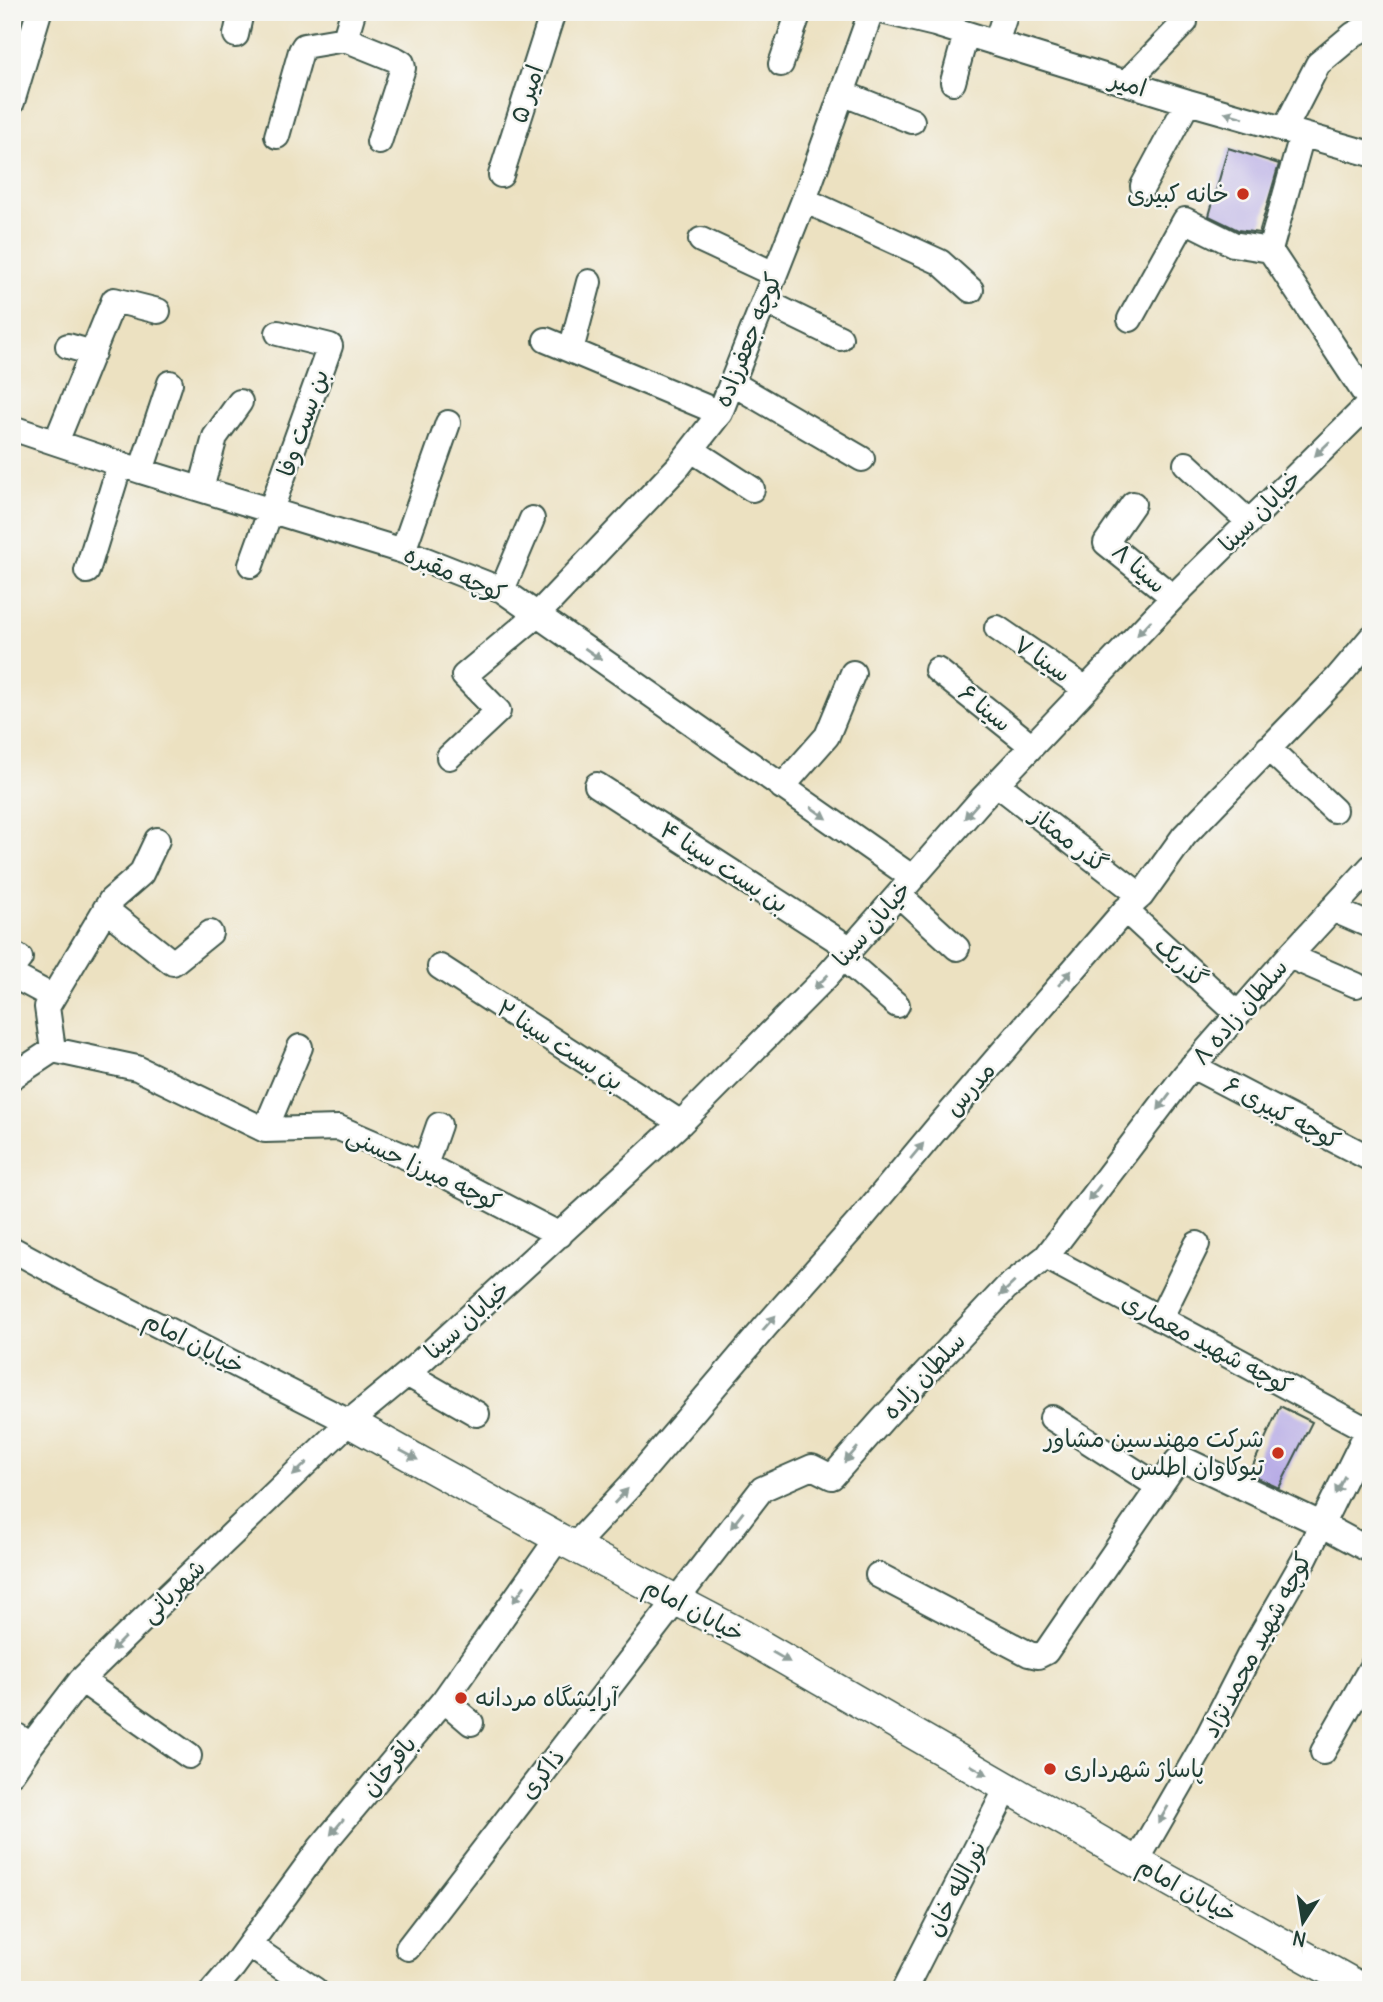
<svg xmlns="http://www.w3.org/2000/svg" width="1383" height="2002" font-family="Delius,'Playpen Sans Arabic',sans-serif">
	<rect width="100%" height="100%" fill="#f6f6f2"/>
	<filter id="ink" filterUnits="userSpaceOnUse"><feTurbulence type="fractalNoise" baseFrequency=".0143" numOctaves="2"/><feDisplacementMap in="SourceGraphic" scale="14" xChannelSelector="R" yChannelSelector="G"/><feConvolveMatrix kernelMatrix="1 2 1 2 8 2 1 2 1" color-interpolation-filters="sRGB"/></filter>
	<filter id="wash" filterUnits="userSpaceOnUse"><feTurbulence type="fractalNoise" baseFrequency=".00686" numOctaves="4" result="noise"/><feDisplacementMap in="SourceGraphic" scale="28" xChannelSelector="R" yChannelSelector="G"/><feGaussianBlur stdDeviation="1.57" result="paint"/><feColorMatrix in="noise" values="0 0 0 0 0 0 0 0 0 0 0 0 0 0 0 0 0 1.4 0 .05"/><feComposite in="paint" operator="in"/></filter>
	<g filter="url(#wash)">
		<rect width="100%" height="100%" fill="#ece1c1"/>
		<g id="blocks">
			<path fill="#afa2e4" d="M1228 148 1279 164 1259 233 1238 230 1209 216Z
				M1280 1406 1312 1422 1279 1488 1249 1474Z"/>
		</g>
	</g>
	<g filter="url(#ink)">
		<use href="#blocks" fill-opacity="0" stroke="#3e5649" stroke-width="2"/>
		<g fill="none" stroke-linecap="round" stroke-linejoin="round">
			<g stroke="#3e5649" stroke-width="28">
				<path id="minor" d="M885 12 935 24 1188 102 1371 154
					M236 35 241 12
					M345 39 397 60 402 63 403 68 379 142
					M996 43 1006 12
					M781 64 799 12
					M953 82 966 34
					M1126 83 1185 22
					M842 93 912 121
					M12 102 39 12
					M1284 130 1318 64 1354 34 1371 25
					M277 136 301 51 304 46 345 39 353 12
					M501 175 553 12
					M1143 186 1188 102
					M804 200 940 262 971 290
					M701 240 774 274
					M1270 250 1371 403
					M1270 250 1302 135
					M764 301 840 338
					M1130 319 1185 220 1233 244 1270 250
					M546 340 720 413
					M68 346 93 353
					M571 350 589 282
					M732 383 862 459
					M12 428 141 471 403 551 502 590 913 878
					M56 442 114 300 158 311
					M692 450 752 489
					M1186 464 1248 521
					M141 471 170 383
					M201 489 215 437 240 402
					M1133 504 1106 543 1173 597
					M403 551 448 423
					M251 565 330 346 278 333
					M87 571 120 464
					M502 590 532 519
					M997 628 1086 689
					M937 670 1032 746
					M1268 748 1334 810
					M449 757 498 711 464 676 537 615 678 467 720 413 804 200 871 12
					M997 784 1141 896
					M597 785 851 949
					M782 787 827 736 853 673
					M899 895 957 948
					M105 909 173 963 210 933
					M1332 909 1371 926
					M1125 910 1238 1014
					M12 953 20 958 12 968
					M1289 956 1356 985
					M843 958 897 1005
					M440 967 681 1123
					M12 975 53 997
					M53 1050 47 1007 111 900 141 874 157 840
					M1192 1066 1371 1159
					M12 1077 53 1050 137 1068 265 1130 339 1128 425 1165 560 1235
					M265 1130 300 1047
					M425 1165 439 1125
					M12 1249 71 1281 349 1422
					M1046 1257 1371 1432
					M1160 1319 1197 1244
					M407 1374 477 1414
					M1052 1418 1158 1486
					M574 1546 630 1486 766 1326 862 1218 937 1128 1125 910 1141 896 1184 836 1338 677 1371 638
					M878 1575 1029 1654 1038 1656 1046 1652 1177 1461 1183 1459 1321 1524 1371 1551
					M81 1680 189 1756
					M444 1700 471 1723
					M12 1733 31 1745
					M1323 1752 1371 1668
					M12 1773 31 1745 81 1680 128 1634 349 1422 407 1374 681 1123 826 977 981 800 1182 588 1371 402
					M1136 1862 1205 1742 1249 1656 1304 1560 1371 1424
					M249 1945 315 1990
					M408 1948 762 1489 812 1467 832 1477 883 1419 1006 1288 1046 1257 1184 1076 1289 956 1371 867
					M213 1990 233 1967 320 1848 444 1700 558 1538
					M904 1990 1008 1786"/>
			</g>
			<g stroke="#3e5649" stroke-width="33">
				<path id="major" d="M349 1422 558 1538 739 1633 1136 1862 1365 1990"/>
			</g>
			<use href="#minor" stroke="#fff" stroke-width="24"/>
			<use href="#major" stroke="#fff" stroke-width="30"/>
		</g>
		<defs><path id="oneway-solid" d="M-6-.8H1V-3.2L6.5 0L1 3.2V.8H-6Z" transform="scale(1.75)"/></defs>
		<g fill="#8f9e9a">
			<use href="#oneway-solid" transform="translate(1234 115) rotate(-164)"/>
			<use href="#oneway-solid" transform="translate(1322 449) rotate(136)"/>
			<use href="#oneway-solid" transform="translate(1144 628) rotate(133)"/>
			<use href="#oneway-solid" transform="translate(593 654) rotate(35)"/>
			<use href="#oneway-solid" transform="translate(971 811) rotate(131)"/>
			<use href="#oneway-solid" transform="translate(819 813) rotate(35)"/>
			<use href="#oneway-solid" transform="translate(1065 978) rotate(-49)"/>
			<use href="#oneway-solid" transform="translate(821 982) rotate(134)"/>
			<use href="#oneway-solid" transform="translate(1164 1102) rotate(127)"/>
			<use href="#oneway-solid" transform="translate(917 1151) rotate(-50)"/>
			<use href="#oneway-solid" transform="translate(1094 1193) rotate(128)"/>
			<use href="#oneway-solid" transform="translate(1007 1289) rotate(137)"/>
			<use href="#oneway-solid" transform="translate(769 1323) rotate(-49)"/>
			<use href="#oneway-solid" transform="translate(409 1455) rotate(29)"/>
			<use href="#oneway-solid" transform="translate(851 1455) rotate(131)"/>
			<use href="#oneway-solid" transform="translate(300 1469) rotate(136)"/>
			<use href="#oneway-solid" transform="translate(1340 1485) rotate(117)"/>
			<use href="#oneway-solid" transform="translate(621 1496) rotate(-47)"/>
			<use href="#oneway-solid" transform="translate(737 1520) rotate(128)"/>
			<use href="#oneway-solid" transform="translate(519 1594) rotate(125)"/>
			<use href="#oneway-solid" transform="translate(118 1644) rotate(135)"/>
			<use href="#oneway-solid" transform="translate(781 1657) rotate(30)"/>
			<use href="#oneway-solid" transform="translate(979 1770) rotate(30)"/>
			<use href="#oneway-solid" transform="translate(1163 1815) rotate(120)"/>
			<use href="#oneway-solid" transform="translate(337 1827) rotate(130)"/>
		</g>
	</g>
	<g fill="#c8321e" stroke="#f6f6f2" stroke-width="2.5">
		<circle cx="1243" cy="194" r="7"/>
		<circle cx="1278" cy="1453" r="7"/>
		<circle cx="461" cy="1698" r="7"/>
		<circle cx="1050" cy="1769" r="7"/>
	</g>
	<g text-anchor="middle" stroke-width="5" stroke-linejoin="round" paint-order="stroke">
		<g font-size="24" fill="#1f3d34" stroke="#f6f6f2">
			<text transform="translate(1128 84) rotate(17)" y="8">امیر</text>
			<text transform="translate(527 94) rotate(-72)" y="8">امیر ۵</text>
			<text transform="translate(748 340) rotate(-68)" y="8">کوچه جعفرزاده</text>
			<text transform="translate(303 423) rotate(-71)" y="8">بن بست وفا</text>
			<text transform="translate(1260 511) rotate(-45)" y="8">خیابان سینا</text>
			<text transform="translate(1139 568) rotate(41)" y="8">سینا ۸</text>
			<text transform="translate(455 574) rotate(23)" y="8">کوچه مقبره</text>
			<text transform="translate(1042 659) rotate(34)" y="8">سینا ۷</text>
			<text transform="translate(985 708) rotate(39)" y="8">سینا ۶</text>
			<text transform="translate(1069 840) rotate(38)" y="8">گذر ممتاز</text>
			<text transform="translate(724 867) rotate(33)" y="8">بن بست سینا ۴</text>
			<text transform="translate(872 924) rotate(-49)" y="8">خیابان سینا</text>
			<text transform="translate(1181 962) rotate(43)" y="8">گذریک</text>
			<text transform="translate(1240 1012) rotate(-49)" y="8">سلطان زاده ۸</text>
			<text transform="translate(560 1045) rotate(33)" y="8">بن بست سینا ۲</text>
			<text transform="translate(970 1089) rotate(-49)" y="8">مدرس</text>
			<text transform="translate(1282 1113) rotate(28)" y="8">کوچه کبیری ۶</text>
			<text transform="translate(424 1169) rotate(25)" y="8">کوچه میرزا حسنی</text>
			<text transform="translate(467 1320) rotate(-42)" y="8">خیابان سینا</text>
			<text transform="translate(194 1343) rotate(27)" y="8">خیابان امام</text>
			<text transform="translate(1207 1344) rotate(28)" y="8">کوچه شهید معماری</text>
			<text transform="translate(924 1376) rotate(-47)" y="8">سلطان زاده</text>
			<text transform="translate(173 1591) rotate(-44)" y="8">شهربانی</text>
			<text transform="translate(694 1610) rotate(28)" y="8">خیابان امام</text>
			<text transform="translate(1257 1645) rotate(-62)" y="8">کوچه شهید محمدنژاد</text>
			<text transform="translate(389 1766) rotate(-50)" y="8">باقرخان</text>
			<text transform="translate(542 1774) rotate(-52)" y="8">ذاکری</text>
			<text transform="translate(956 1888) rotate(-63)" y="8">نورالله خان</text>
			<text transform="translate(1187 1890) rotate(29)" y="8">خیابان امام</text>
		</g>
		<g font-size="24" fill="#1f3d34" stroke="#f6f6f2" text-anchor="end">
			<text x="1229" y="202">خانه کبیری</text>
			<text x="1264" y="1447">شرکت مهندسین مشاور<tspan x="1264" dy="28">تیوکاوان اطلس</tspan></text>
			<text x="475" y="1706" text-anchor="start">آرایشگاه مردانه</text>
			<text x="1064" y="1777" text-anchor="start">پاساژ شهرداری</text>
		</g>
	</g>
	<rect width="1383" height="2002" fill="none" stroke="#f6f6f2" stroke-width="42"/>
	<g transform="translate(1303 1922) rotate(192)" stroke="#f6f6f2" stroke-width="5" paint-order="stroke">
	<path d="M0-5L12 26L0 18L-12 26Z" fill="#1f3d34"/>
	<text y="-10" font-size="19" font-weight="bold" text-anchor="middle" fill="#1f3d34">N</text>
	</g>
</svg>
